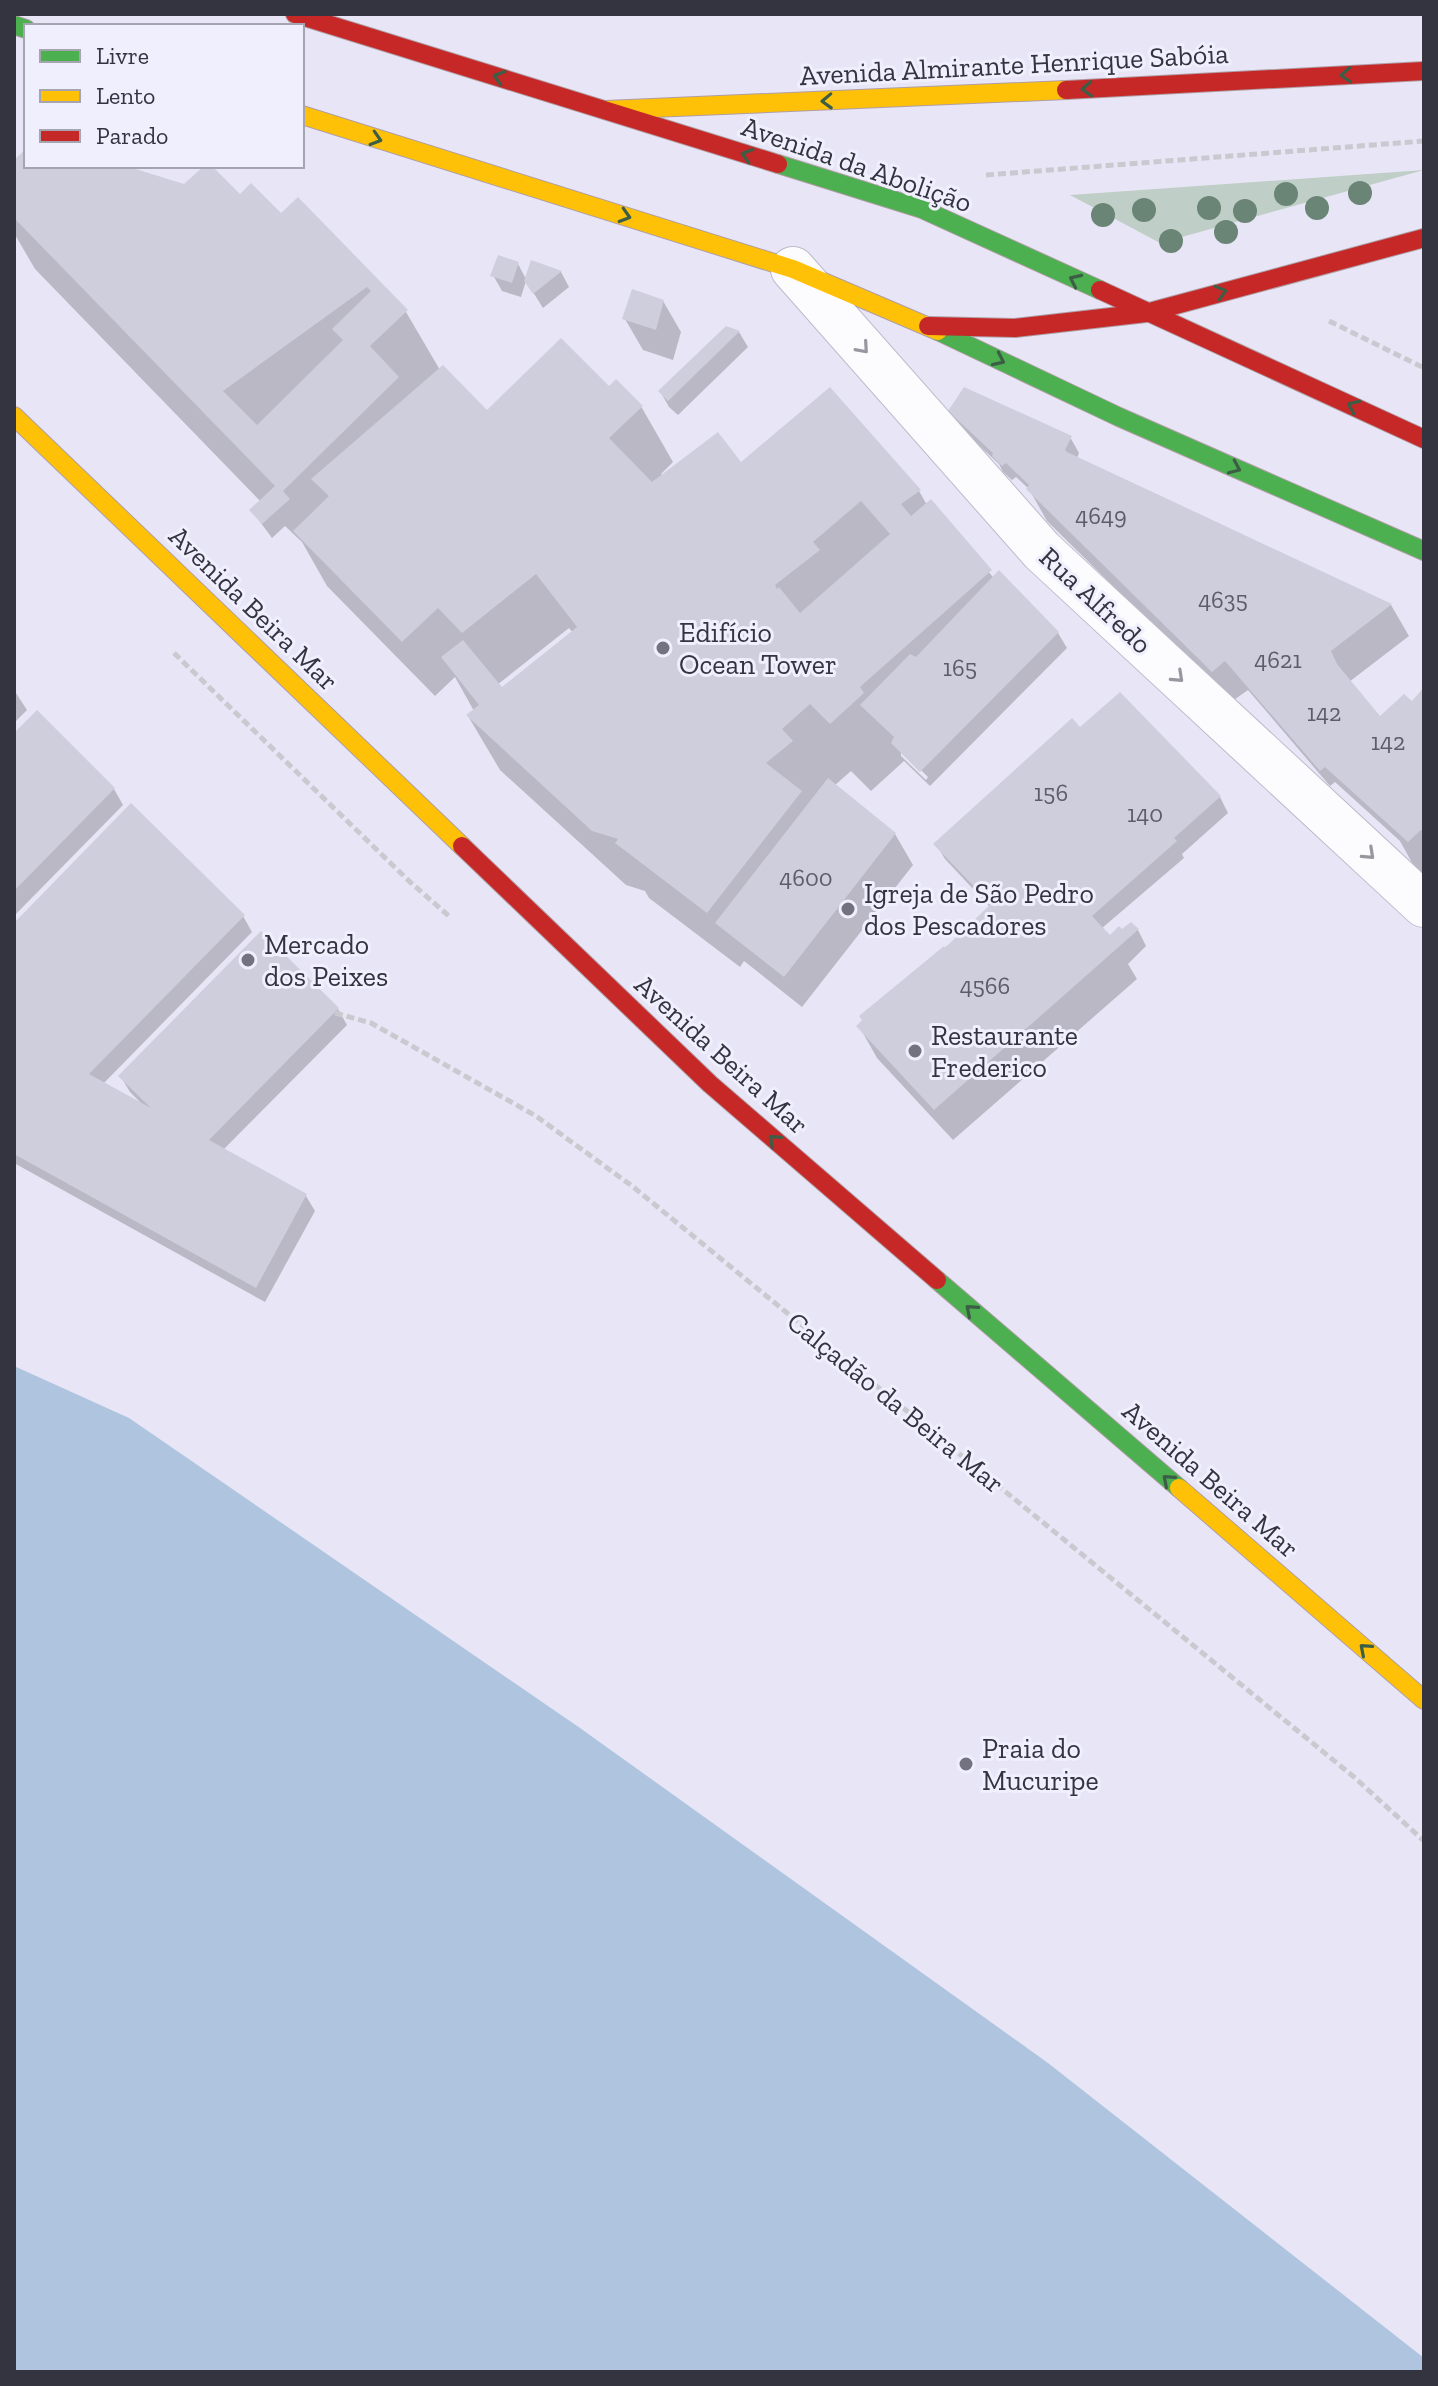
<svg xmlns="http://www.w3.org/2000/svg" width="1438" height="2386" font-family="'Zilla Slab',serif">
	<rect width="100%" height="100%" fill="#e8e6f6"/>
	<path fill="#bfcec6" d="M1424 170 1160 243 1070 195Z"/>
	<path fill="#afc4de" d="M14 1366 129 1418 580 1728 1048 2063 1424 2358V2372H14Z"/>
	<path fill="#0003" fill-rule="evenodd" d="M26 151V166H123L184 187 209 166 240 197 281 216 298 200 406 312 440 370 487 413 609 388 616 382 642 408 673 462 661 474 663 476 741 464 919 491 927 505 994 578 1058 633 1067 648 930 786 904 761 871 791 851 771 834 786 895 834 913 865 802 1007 744 961 740 967 649 898 645 891 626 885 500 770 468 716 474 711 455 677 435 696 327 586 302 542 285 526 272 538 252 511 261 502 35 269 14 233V163ZM569 628 573 633 501 690 497 685ZM901 750 928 777 926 780 901 756Z
		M532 263 561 272 569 287 543 308 526 281 521 297 502 291 493 275 518 264 526 279Z
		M663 301 681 332 673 360 643 350 625 319Z
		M726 328 739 332 748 347 678 415 669 407 660 391Z
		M950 411 1070 437 1079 453 1077 458 1391 605 1409 636 1349 682 1380 719 1412 704 1424 690V876L1416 870 1400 841 1335 782 1330 786 1248 690 1231 702 1047 521 1029 489 1016 477 1012 480 1003 472 999 464 959 427Z
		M14 690 27 710 14 723Z
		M1120 695 1220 797 1228 813 1182 854 1184 858 1101 929 1116 945 1122 932 1131 924 1138 930 1146 946 1128 964 1137 979 953 1140 877 1058 859 1026 990 907 945 859 936 844 1080 730Z
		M14 736 114 789 123 805 14 916Z
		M243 916 252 932 103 1084 142 1104 130 1092 121 1077 338 1009 347 1025 223 1150 306 1196 315 1211 265 1302 14 1163V926Z"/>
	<path fill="#cfcedc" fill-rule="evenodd" d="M26 149V166H126L184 184 204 166H212L240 194 251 183 281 213 298 197 408 310 370 346 399 377 283 491 290 499 262 524 249 510 275 486 14 218V160ZM367 287 371 291 332 329 343 340 257 425 223 391Z
		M498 255 519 262 512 283 490 276Z
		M531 260 562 271 533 294 524 281Z
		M632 289 664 300 656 330 622 319Z
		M726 326 740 331 668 401 658 391Z
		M561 338 609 386 616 379 643 406 609 438 652 482 718 432 741 462 830 387 921 490 901 504 911 516 931 499 992 570 860 687 864 693 830 724 810 704 782 729 793 741 766 763 802 791 707 913 615 843 618 839 592 831 466 715 479 705 441 657 463 640 502 687 577 627 536 574 462 633 438 608 402 642 293 531 329 496 311 479 443 365 487 410ZM861 501 890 534 800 613 779 587 777 589 775 585 820 550 813 542Z
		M964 387 1072 436 1065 450 1067 452 1392 604 1331 651 1337 664 1380 716 1404 694 1412 701 1424 687V833L1421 830 1408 842 1325 767 1320 771 1225 661 1212 672 1026 489 1029 485 1006 463 1002 466 992 456 993 453 948 411Z
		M999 570 1059 632 920 772 891 743 894 737 860 705 910 654 916 657Z
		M1120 692 1221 796 1174 838 1177 841 1092 916 1110 935 1119 926 1122 929 1131 922 1139 929 934 1110 856 1026 862 1020 859 1016 944 946 945 948 991 904 933 844 1072 718 1080 727Z
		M37 710 115 788 14 891V733Z
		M828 778 896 833 784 977 715 923Z
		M131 803 245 915 89 1074 151 1108 118 1076 261 931 339 1008 209 1140 307 1194 256 1288 14 1154V923Z"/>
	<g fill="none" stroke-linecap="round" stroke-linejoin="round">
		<g stroke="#bdbbc9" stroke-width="46">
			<path id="street" d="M793 269 1042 551 1424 905"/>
		</g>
		<g stroke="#af9ea4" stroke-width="20">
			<path id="fast" d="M14 25 26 29
				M778 164 922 209 1100 290
				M938 331 1119 417 1424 551
				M937 1280 1179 1488"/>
		</g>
		<g stroke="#af9ea4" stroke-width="20">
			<path id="slow" d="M606 110 1066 90
				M302 115 793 269 938 331
				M14 416 462 846
				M1179 1488 1424 1700"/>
		</g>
		<g stroke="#af9ea4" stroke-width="20">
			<path id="jam" d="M295 14 778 164
				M1066 90 1424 71
				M1100 290 1424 439
				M928 326 1015 328 1146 313 1424 238
				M462 846 710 1084 937 1280"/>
		</g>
		<path stroke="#c9c9cf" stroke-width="5" stroke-dasharray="8 4" stroke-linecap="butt" d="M986 175 1424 141
			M1329 321 1424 368
			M174 653 409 881 450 917
			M335 1013 371 1023 536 1116 632 1186 1354 1777 1424 1841"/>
		<use href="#street" stroke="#fcfbfe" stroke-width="44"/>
		<use href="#fast" stroke="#4caf50" stroke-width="18"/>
		<use href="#slow" stroke="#ffc107" stroke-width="18"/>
		<use href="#jam" stroke="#c62828" stroke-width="18"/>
	</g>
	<g fill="#6a8476">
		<circle cx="1360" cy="193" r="12"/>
		<circle cx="1286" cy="194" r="12"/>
		<circle cx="1209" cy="208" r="12"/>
		<circle cx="1317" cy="208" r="12"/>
		<circle cx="1144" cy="210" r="12"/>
		<circle cx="1245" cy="211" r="12"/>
		<circle cx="1103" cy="215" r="12"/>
		<circle cx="1226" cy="232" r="12"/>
		<circle cx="1171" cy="241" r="12"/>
	</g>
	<defs><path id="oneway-chevron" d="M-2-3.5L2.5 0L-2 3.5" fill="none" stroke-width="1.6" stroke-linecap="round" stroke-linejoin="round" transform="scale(2)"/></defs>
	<g stroke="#3c5e46">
		<use href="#oneway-chevron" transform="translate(1346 75) rotate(177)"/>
		<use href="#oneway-chevron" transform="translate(499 77) rotate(-163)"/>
		<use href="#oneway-chevron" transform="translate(1087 89) rotate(177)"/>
		<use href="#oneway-chevron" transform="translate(827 101) rotate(178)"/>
		<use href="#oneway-chevron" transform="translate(376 139) rotate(17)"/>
		<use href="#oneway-chevron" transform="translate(747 155) rotate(-163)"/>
		<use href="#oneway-chevron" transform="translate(625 216) rotate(17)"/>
		<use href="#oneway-chevron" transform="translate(1075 280) rotate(-155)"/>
		<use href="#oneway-chevron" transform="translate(1221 292) rotate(-16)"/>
		<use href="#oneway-chevron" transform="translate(999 360) rotate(25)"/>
		<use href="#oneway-chevron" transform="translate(1353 406) rotate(-156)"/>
		<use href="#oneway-chevron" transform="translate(1235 468) rotate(24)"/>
		<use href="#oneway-chevron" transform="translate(774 1140) rotate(-139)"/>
		<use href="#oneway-chevron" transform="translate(971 1310) rotate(-139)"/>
		<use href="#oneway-chevron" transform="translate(1168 1480) rotate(-139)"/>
		<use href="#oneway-chevron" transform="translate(1365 1649) rotate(-139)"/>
	</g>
	<g stroke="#98979f">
		<use href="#oneway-chevron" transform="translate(863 348) rotate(49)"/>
		<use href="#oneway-chevron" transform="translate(1178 677) rotate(43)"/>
		<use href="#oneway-chevron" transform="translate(1369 854) rotate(43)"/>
	</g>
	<g fill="#737280" stroke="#f0effd" stroke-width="3">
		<circle cx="663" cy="648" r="8"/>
		<circle cx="848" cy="909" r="8"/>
		<circle cx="248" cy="960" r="8"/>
		<circle cx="915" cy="1051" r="8"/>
		<circle cx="966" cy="1764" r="8"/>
	</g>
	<g text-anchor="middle" stroke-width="6" stroke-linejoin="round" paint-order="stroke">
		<g font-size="24" fill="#5d5c6a">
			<text x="1101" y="524">4649</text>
			<text x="1223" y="608">4635</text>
			<text x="1278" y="668">4621</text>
			<text x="960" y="676">165</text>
			<text x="1324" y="721">142</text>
			<text x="1388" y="750">142</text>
			<text x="1051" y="801">156</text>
			<text x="1145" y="822">140</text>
			<text x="806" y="886">4600</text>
			<text x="985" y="994">4566</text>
		</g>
		<g font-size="28" fill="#343340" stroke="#f0effd">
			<text transform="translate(1014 64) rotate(-3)" y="10">Avenida Almirante Henrique Sabóia</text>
			<text transform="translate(857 164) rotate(19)" y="10">Avenida da Abolição</text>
			<text transform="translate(1096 600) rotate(43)" y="10">Rua Alfredo</text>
			<text transform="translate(254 608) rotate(44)" y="10">Avenida Beira Mar</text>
			<text transform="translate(722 1054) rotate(42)" y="10">Avenida Beira Mar</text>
			<text transform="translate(896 1402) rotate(39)" y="10">Calçadão da Beira Mar</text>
			<text transform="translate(1211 1479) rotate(41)" y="10">Avenida Beira Mar</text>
		</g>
		<g font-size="28" fill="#343340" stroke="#f0effd" text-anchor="start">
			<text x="679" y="642">Edifício<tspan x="679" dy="32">Ocean Tower</tspan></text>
			<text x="864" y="903">Igreja de São Pedro<tspan x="864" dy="32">dos Pescadores</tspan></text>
			<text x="264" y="954">Mercado<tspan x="264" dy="32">dos Peixes</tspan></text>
			<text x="931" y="1045">Restaurante<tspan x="931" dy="32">Frederico</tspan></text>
			<text x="982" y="1758">Praia do<tspan x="982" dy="32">Mucuripe</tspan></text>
		</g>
	</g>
	<rect width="1438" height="2386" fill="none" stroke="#343340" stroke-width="32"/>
	<rect x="24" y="24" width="280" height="144" fill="#f0effd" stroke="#a5a4b1" stroke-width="2"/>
	<rect x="40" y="50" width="40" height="12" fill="#4caf50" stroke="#a5a4b1" stroke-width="2"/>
	<text x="96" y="64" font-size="24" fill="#343340">Livre</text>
	<rect x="40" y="90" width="40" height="12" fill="#ffc107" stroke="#a5a4b1" stroke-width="2"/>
	<text x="96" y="104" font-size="24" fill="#343340">Lento</text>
	<rect x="40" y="130" width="40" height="12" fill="#c62828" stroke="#a5a4b1" stroke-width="2"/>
	<text x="96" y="144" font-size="24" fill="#343340">Parado</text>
</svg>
